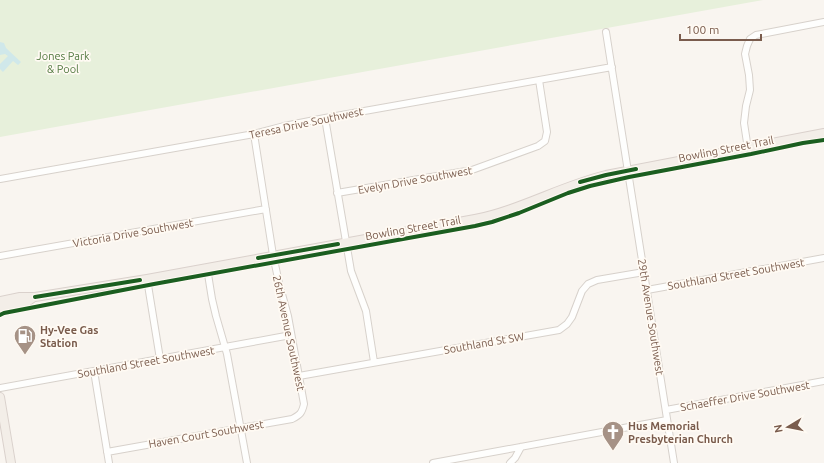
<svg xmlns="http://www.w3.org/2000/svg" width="824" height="463" font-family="Ubuntu,sans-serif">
	<rect width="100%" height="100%" fill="#f9f5f0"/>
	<path fill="#e7f0db" d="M0 0H763L0 137Z"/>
	<path fill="#d0e8ea" d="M0 42 4 43 6 48 21 62 18 65 13 61 3 72 0 69V64L8 56 5 54 0 55Z"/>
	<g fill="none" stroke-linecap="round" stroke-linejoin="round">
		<g stroke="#d7d1cb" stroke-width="8">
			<path id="minor" d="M606 32 674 463
				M325 118 351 271 366 311 374 362
				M748 149 744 123 746 106 750 90 749 75 745 54 747 46 750 39 756 35 824 22
				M0 179 254 134 284 126 325 118 612 67
				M337 193 472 170 538 146 545 141 547 132 539 80
				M0 256 266 209
				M207 268 212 299 216 316 227 354 247 463
				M147 279 160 359
				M647 290 824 258
				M94 371 109 463
				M299 376 559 330 567 324 572 317 582 291 588 284 597 280 644 272
				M0 388 291 335
				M666 410 824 381
				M107 452 292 419C300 415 302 413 304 404L288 316 279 283 273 255 254 134
				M433 463 667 420
				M510 463 515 458 521 447"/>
		</g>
		<g stroke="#dad1cc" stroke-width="10">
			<path id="major" d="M0 301 20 297H35L147 279 475 219C520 210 561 186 606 175L824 133
				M0 309 27 302 34 297
				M0 397 11 463"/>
		</g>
		<use href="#minor" stroke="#fefefd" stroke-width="6"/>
		<use href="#major" stroke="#f3eee8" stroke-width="8"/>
		<g stroke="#fffaf3" stroke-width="6">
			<path id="cycleway" d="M580 182 606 175 636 169
				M258 258 338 244
				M35 297 140 280
				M0 315 4 313 154 284 475 226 492 222 519 213 568 193 590 186 629 177 751 154 803 143 824 140"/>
		</g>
		<use href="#cycleway" stroke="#1b5e20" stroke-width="4"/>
	</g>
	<defs>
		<g id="fuel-pin" transform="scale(1.15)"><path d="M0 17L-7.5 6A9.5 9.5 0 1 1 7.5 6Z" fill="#a69286" stroke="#fffaf3"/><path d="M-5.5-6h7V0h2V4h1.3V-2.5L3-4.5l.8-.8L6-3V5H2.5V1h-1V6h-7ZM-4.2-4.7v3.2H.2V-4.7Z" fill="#fff"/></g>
		<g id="church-pin" transform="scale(1.15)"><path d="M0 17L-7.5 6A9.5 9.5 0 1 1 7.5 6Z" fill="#a69286" stroke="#fffaf3"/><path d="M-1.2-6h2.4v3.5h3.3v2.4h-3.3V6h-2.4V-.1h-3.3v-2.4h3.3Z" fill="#fff"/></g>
	</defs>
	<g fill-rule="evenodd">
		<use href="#fuel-pin" x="25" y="336"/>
		<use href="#church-pin" x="613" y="432"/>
	</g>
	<g text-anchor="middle" stroke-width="3.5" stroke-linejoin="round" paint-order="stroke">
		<g font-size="11" fill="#537a41" stroke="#fffaf3">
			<text x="63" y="60">Jones Park<tspan x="63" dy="13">&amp; Pool</tspan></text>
		</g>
		<g font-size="11" fill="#7a5c4d" stroke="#fffaf3">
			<text transform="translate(306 123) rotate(-12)" y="4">Teresa Drive Southwest</text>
			<text transform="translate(726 149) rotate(-11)" y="4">Bowling Street Trail</text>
			<text transform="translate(415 180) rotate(-10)" y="4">Evelyn Drive Southwest</text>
			<text transform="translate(413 228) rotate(-10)" y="4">Bowling Street Trail</text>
			<text transform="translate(133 233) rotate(-10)" y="4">Victoria Drive Southwest</text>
			<text transform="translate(736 274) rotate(-10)" y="4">Southland Street Southwest</text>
			<text transform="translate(651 317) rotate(81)" y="4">29th Avenue Southwest</text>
			<text transform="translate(289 333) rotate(78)" y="4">26th Avenue Southwest</text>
			<text transform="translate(484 343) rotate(-10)" y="4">Southland St SW</text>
			<text transform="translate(146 362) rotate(-10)" y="4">Southland Street Southwest</text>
			<text transform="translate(745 396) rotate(-10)" y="4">Schaeffer Drive Southwest</text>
			<text transform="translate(206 434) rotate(-10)" y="4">Haven Court Southwest</text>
		</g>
		<g font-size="11" font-weight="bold" fill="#7a5c4d" stroke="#fffaf3" text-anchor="start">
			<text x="40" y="334">Hy-Vee Gas<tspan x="40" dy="13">Station</tspan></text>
			<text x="628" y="430">Hus Memorial<tspan x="628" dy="13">Presbyterian Church</tspan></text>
		</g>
	</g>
	<g transform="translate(788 427) rotate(260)" stroke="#fffaf3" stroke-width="3" paint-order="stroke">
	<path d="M0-3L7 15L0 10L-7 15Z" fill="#7a5c4d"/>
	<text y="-6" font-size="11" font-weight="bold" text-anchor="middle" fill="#7a5c4d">N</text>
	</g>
	<path d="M680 34v6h81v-6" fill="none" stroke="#7a5c4d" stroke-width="2"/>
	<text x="686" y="34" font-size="12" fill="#7a5c4d" stroke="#fffaf3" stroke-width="3" paint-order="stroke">100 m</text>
</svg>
